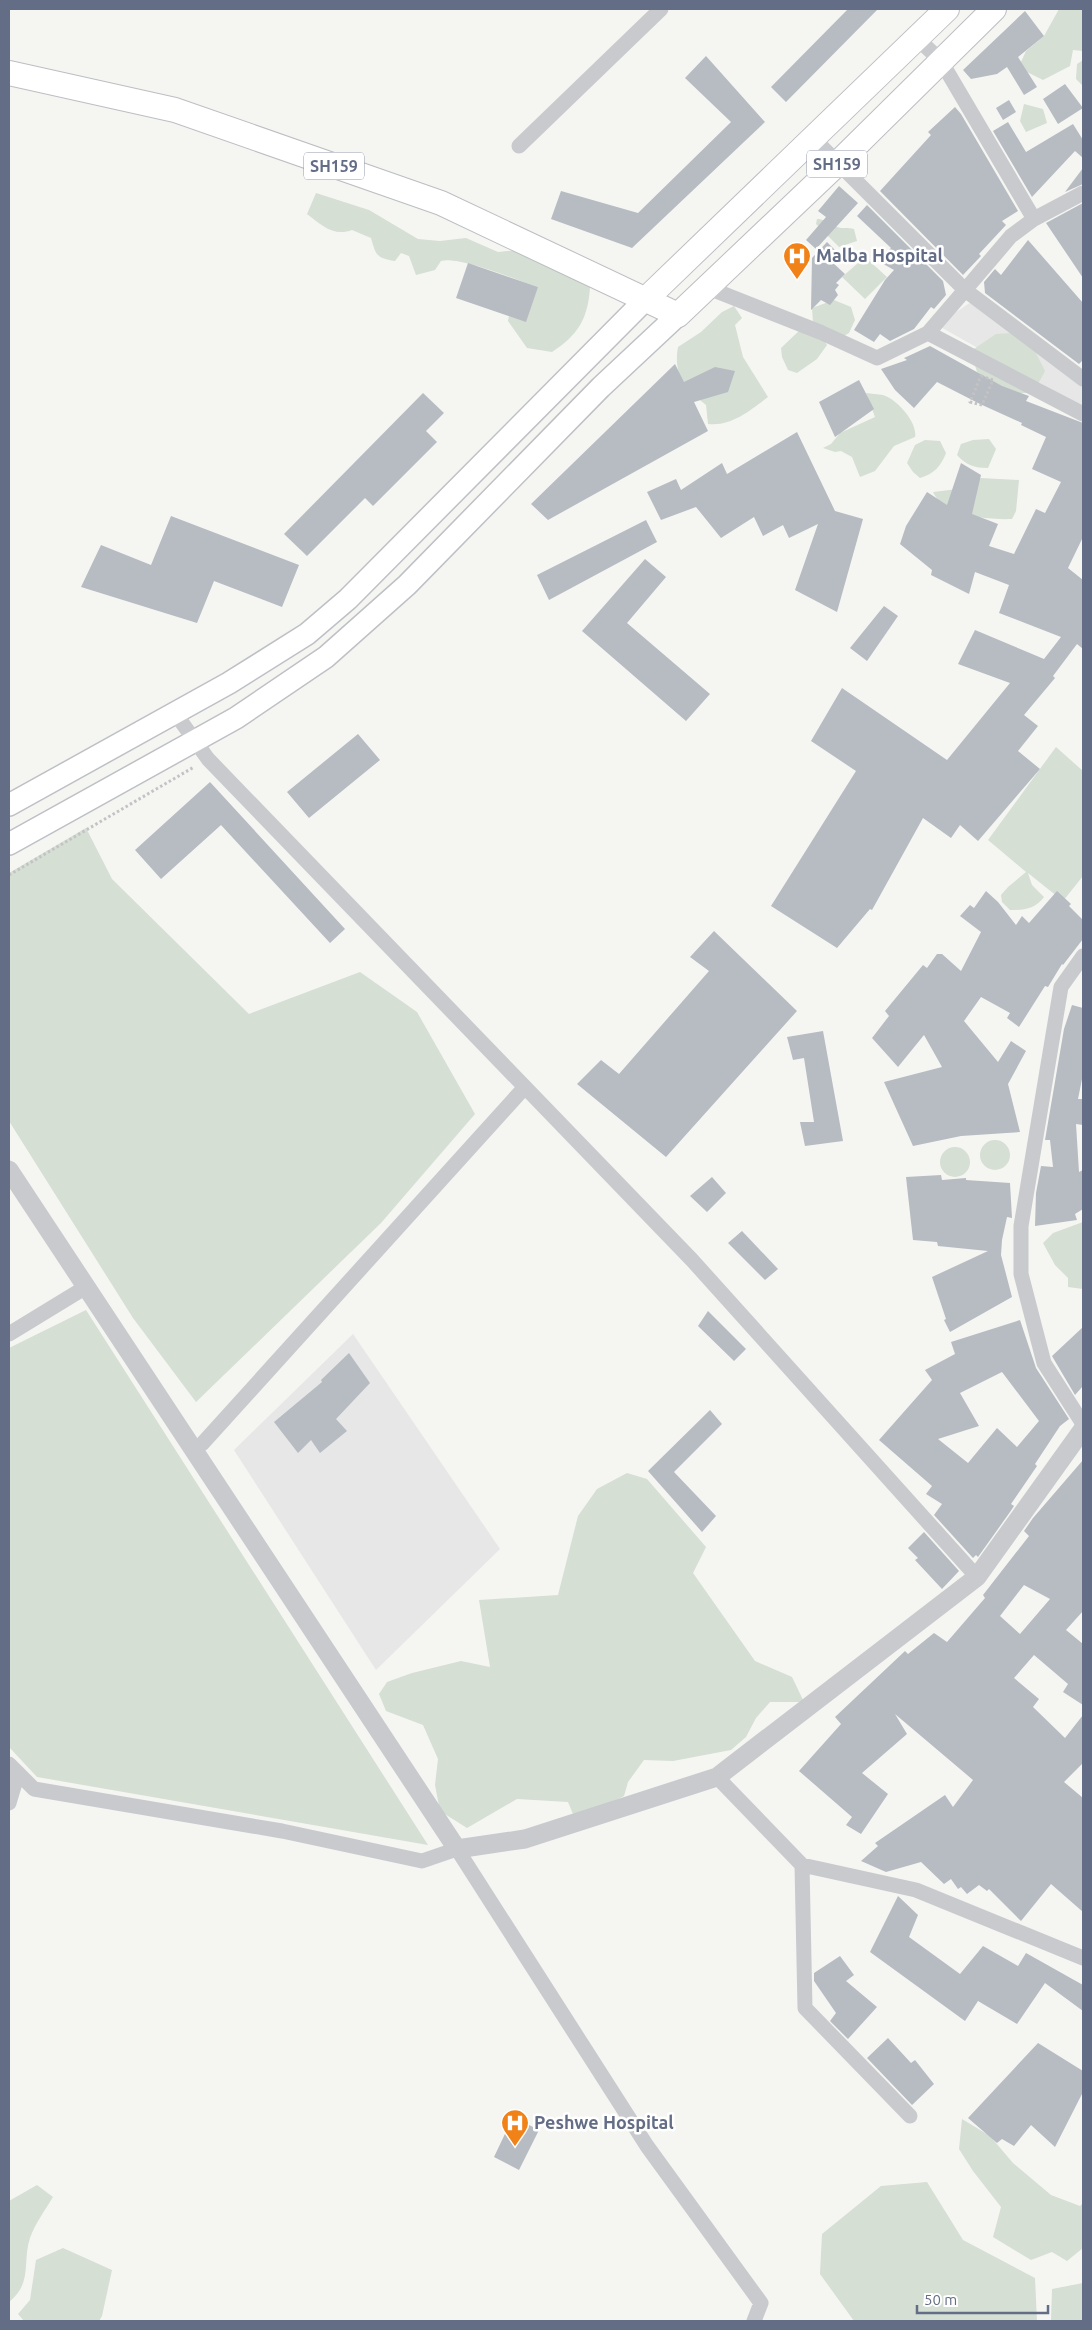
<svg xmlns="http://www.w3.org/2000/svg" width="1092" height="2330" font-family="Ubuntu,sans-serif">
	<rect width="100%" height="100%" fill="#f5f6f2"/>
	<path fill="#e6e7e6" d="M971 302 1083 384V407L937 325Z
		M353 1334 500 1549 376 1670 234 1450Z"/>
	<path fill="#d5dfd3" d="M1059 9H1083V51L1073 50 1070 66 1043 80 1027 72 1021 62 1026 51 1044 36Z
		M1083 60V86L1076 79 1077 64Z
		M1024 104 1043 109 1047 123 1026 132 1020 121Z
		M316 193 369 210 418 239 440 241 466 238 498 252 527 249 568 264 590 287C588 319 578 335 552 352L527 348 508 321 510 310 538 287C517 280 459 256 441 261L435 270 416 275 409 256 401 253 395 261C376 258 376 255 371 238L352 230C334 237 321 225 307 214Z
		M817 219C826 219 829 225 837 227 843 229 848 227 854 229L857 241 839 247 816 224Z
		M865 257 887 277 865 299 842 277Z
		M834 300 851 307 855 320 849 333 837 340 813 323 812 308Z
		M734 306 742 318 735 325 743 357 768 397C751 410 731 427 708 424L706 405C685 388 673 375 678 347L701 332 722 312Z
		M801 329 820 332 827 345 817 359 797 373 788 370 782 357 781 348Z
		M1013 333 1029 339 1045 371 1033 393H1010L977 372 971 351 996 334Z
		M866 393C871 394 878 394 883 395 897 399 918 423 915 437L894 446 875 471 860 477 852 457 841 451 835 452 823 448 831 444 840 433 875 417Z
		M989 439 996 449 988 468C974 468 966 465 957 455L961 444 973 440Z
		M925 440 940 441 946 453C941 466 934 474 920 478L913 472 907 463 915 445Z
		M981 478 1019 480 1016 511 1012 519C989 520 944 516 933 492L966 488Z
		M1056 747 1083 771V876L1063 901 1028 873 1032 885 1044 897C1035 909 1025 910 1010 910L1002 902 1001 895 1008 887 1026 872 988 840Z
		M86 828 112 879 249 1014 360 972 417 1012 475 1114 381 1223 196 1402 133 1318 9 1121V873Z
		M980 1155a15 15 0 1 1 30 0a15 15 0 1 1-30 0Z
		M940 1162a15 15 0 1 1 30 0a15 15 0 1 1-30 0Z
		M1083 1222V1289L1068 1287V1278L1055 1265 1043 1243 1053 1233Z
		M86 1310 428 1845 37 1777 9 1747V1348Z
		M627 1473 647 1479 706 1547 693 1573 755 1661 792 1677 804 1702H770L756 1718 746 1737 731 1750 673 1761 644 1760 628 1782 624 1796 605 1806 573 1814 568 1802 517 1799 467 1828 440 1811 435 1785 438 1759 423 1725 386 1711 379 1694 387 1682 412 1673 461 1661 490 1667 479 1600 558 1595 578 1516 597 1489Z
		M962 2119 990 2136 1013 2163 1051 2195 1080 2206 1083 2203V2248L1067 2261 1052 2252 1031 2260 993 2237 1001 2207 973 2171 959 2149Z
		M927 2182 963 2240 1035 2278 1037 2321H854L820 2274 822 2234 881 2186Z
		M37 2185 53 2197C45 2210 35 2224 30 2238 22 2262 33 2283 9 2302V2201Z
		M63 2248 112 2270 102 2316 99 2321H24L18 2314 30 2300 36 2260Z
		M1083 2283V2321H1051L1052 2289Z"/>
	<path fill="#b7bbc2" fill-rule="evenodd" d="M848 9H878L786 102 771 87Z
		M1025 11 1044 36 1018 57 1037 87 1024 95 1007 67 997 74 971 79 963 70Z
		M706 56 765 122 632 248 551 219 561 191 638 213 731 122 685 78Z
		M1065 84 1083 108 1058 124 1043 99Z
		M1009 100 1016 112 1003 120 996 108Z
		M955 107 961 114 1018 211 1002 221 1006 225 979 254 981 256 963 275 880 191 931 135 928 132Z
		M1008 122 1026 152 1073 124 1083 140V158L1075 151 1032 197 993 131Z
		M1083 168V184L1065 192Z
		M839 186 858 203 816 249 806 240 826 217 818 211Z
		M1083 203V278L1046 223Z
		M867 205 943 281 946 295 934 309 931 307 914 329 890 341 880 334 874 342 854 330 885 280 894 270 878 261 891 248 857 216Z
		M1028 240 1083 303V360L1079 364 985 293 984 282 995 269 1001 275Z
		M827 242 839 254 832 262 845 274 836 283 839 285 835 290 838 295 830 305 821 300 811 310 812 258Z
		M468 263 538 287 526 322 456 298Z
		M930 346 1002 386 1029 396 1026 401 1083 423V537L1068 568 1083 580V649L1077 644 1053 676 1055 678 1024 715 1038 726 1018 751 1040 769 978 841 960 825 951 838 923 818 872 910 870 909 837 948 771 906 856 771 811 741 842 688 947 760 1010 683 958 664 975 630 1044 659 1061 637 999 613 1009 585 975 572 969 594 931 575 932 570 900 544 906 526 927 492 947 505 961 463 981 475 972 514 998 524 989 546 1014 554 1036 509 1045 513 1061 482 1032 469 1046 437 1021 425 1022 423 980 404 937 382 914 408 895 390 881 369 907 360 904 358Z
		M675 364 684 382 715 367 735 371 728 392 694 402 708 431 548 520 531 504Z
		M859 380 874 409 835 437 819 402Z
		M423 393 444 413 426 431 437 442 373 506 365 498 307 556 284 534Z
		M797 432 835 511 863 519 837 612 795 590 818 524 789 538 783 525 763 536 754 517 721 538 696 507 661 520 647 492 676 479 681 490 722 463 727 474Z
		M171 516 299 565 282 607 214 581 197 623 81 587 101 545 151 565Z
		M646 520 657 542 549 600 537 575Z
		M645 559 666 577 627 623 710 694 686 721 582 631Z
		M884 606 898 616 867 661 850 648Z
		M358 734 380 760 309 818 287 792Z
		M210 782 345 929 330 943 221 825 161 879 135 850Z
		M986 891 998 902 1016 925 1022 916 1029 923 1057 891 1071 904 1069 906 1083 920V939L1063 965 1062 964 1048 987 1045 986 1019 1027 1007 1018 1010 1013 981 997 964 1021 998 1062 1011 1041 1026 1051 1008 1084 1020 1132 961 1136 913 1146 884 1082 942 1067 924 1035 898 1067 872 1038 889 1016 885 1011 923 965 927 968 937 954H942L961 971 981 932 960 916 970 905 974 908Z
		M714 931 797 1011 666 1157 577 1084 601 1060 619 1074 709 971 690 957Z
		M1072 1005 1083 1008V1074L1078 1099H1083V1125L1076 1124 1079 1172 1083 1170V1209L1075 1214 1077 1220 1035 1226 1036 1193 1041 1166 1053 1167 1050 1140H1045L1064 1029Z
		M823 1031 843 1141 805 1146 800 1122H814L804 1058 793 1060 787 1037Z
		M941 1175 942 1180 966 1178V1180L1010 1183 1012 1218 1007 1217 1002 1240 1001 1255 1012 1297 950 1332 944 1320 946 1319 932 1277 988 1251 938 1246 937 1242 913 1240 906 1177Z
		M712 1177 726 1193 707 1212 690 1196Z
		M742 1231 778 1269 765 1280 728 1243Z
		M708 1311 746 1349 734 1361 698 1326Z
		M1020 1320 1036 1368 1069 1419 1060 1426 1035 1464 1037 1466 1011 1504 1014 1506 1010 1512 978 1557 976 1555 973 1558 934 1515 942 1504 926 1494 932 1486 879 1440 932 1380 925 1370 955 1354 951 1342ZM1002 1372 1039 1421 1017 1447 997 1428 968 1463 938 1439 979 1426 960 1393Z
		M1083 1327V1386L1075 1395 1052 1356Z
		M349 1353 370 1383 336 1419 347 1431 320 1453 311 1440 298 1453 274 1422 322 1382 321 1380Z
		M710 1410 722 1424 674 1472 716 1516 702 1532 648 1471Z
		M1083 1460V1611L1066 1630 1083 1644V1705L1063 1692 1068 1684 1034 1655 1014 1678 1039 1699 1033 1707 1065 1738 1083 1715V1763L1064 1782 1083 1798V1912L1051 1884 1021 1921 989 1889 987 1891 979 1885 967 1894 961 1887 958 1889 951 1879 944 1884 921 1862 886 1872 861 1861 878 1846 875 1843 945 1795 953 1807 973 1780 895 1714 907 1734 862 1773 888 1794 861 1834 846 1825 852 1817 799 1771 841 1724 835 1717 905 1651 908 1654 934 1633 947 1642 985 1598 983 1595 1029 1536 1024 1531 1033 1518ZM1024 1585 1050 1599 1020 1634 1000 1616Z
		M924 1532 959 1571 942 1589 915 1560 918 1558 908 1548Z
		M898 1896 918 1915 909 1937 960 1974 983 1946 1018 1966 1026 1953 1083 1985V2011L1045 1983 1017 2024 978 2001 965 2021 870 1952Z
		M840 1956 854 1975 846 1981 877 2007 848 2039 830 2021 836 2013 814 1981V1973Z
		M888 2038 911 2063 915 2060 934 2084 912 2105 867 2058Z
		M1038 2043 1083 2071V2092L1055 2147 1031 2125 1014 2146 1002 2139 997 2143 968 2118Z
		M513 2117 539 2130 519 2170 494 2157Z"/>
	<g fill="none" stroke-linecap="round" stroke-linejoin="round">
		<g stroke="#bec0c6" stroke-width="24">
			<path id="secondary" d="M9 805 229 683 307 634 348 599 645 300
				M9 844 236 718 326 657 407 585 601 387 678 315"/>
		</g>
		<g stroke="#bcbec3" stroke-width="26">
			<path id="primary" d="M9 73 175 110 441 203 678 315 838 163 994 9
				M645 300 947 9"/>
		</g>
		<path stroke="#c3c3c5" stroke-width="3" stroke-dasharray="2.5 2.5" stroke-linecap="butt" d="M981 376 993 380 982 405 970 402Z
			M9 875 194 767"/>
		<path stroke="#c8cace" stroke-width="15" d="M813 138 965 290 1011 236 1034 219 941 61 917 38
			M519 146 661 9
			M1034 219 1083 193
			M706 287 820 332 877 358 928 333 1083 414
			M928 333 965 290 1083 379
			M175 713 208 759 692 1260 977 1577
			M1083 956 1061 987 1021 1226V1274L1044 1363 1083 1424
			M9 1334 86 1287
			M202 1444 525 1087
			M9 1764 34 1789 282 1831 422 1861 457 1849 647 2146 761 2303 754 2321
			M717 1777 802 1865 916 1890 1083 1958
			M9 1803 18 1773
			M802 1865 805 2008 910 2116"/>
		<path stroke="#c8cace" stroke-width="19" d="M9 1170 457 1849 525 1839 717 1777 977 1577 1083 1429"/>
		<use href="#secondary" stroke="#fff" stroke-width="21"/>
		<use href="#primary" stroke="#fff" stroke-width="24"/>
	</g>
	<defs>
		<g id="hospital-pin" transform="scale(1.4375)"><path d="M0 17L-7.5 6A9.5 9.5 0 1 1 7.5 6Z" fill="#f18218" stroke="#fff"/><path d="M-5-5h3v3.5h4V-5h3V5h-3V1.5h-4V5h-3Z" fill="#fff"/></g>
	</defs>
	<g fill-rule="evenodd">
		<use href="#hospital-pin" x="797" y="256"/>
		<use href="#hospital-pin" x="515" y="2123"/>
	</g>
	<g text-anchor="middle" stroke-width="5" stroke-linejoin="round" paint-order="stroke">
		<g fill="#fff" stroke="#9299aa" stroke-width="1">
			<rect x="807" y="150.5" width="60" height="27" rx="4"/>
			<rect x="304" y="152.5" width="60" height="27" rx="4"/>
		</g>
		<g font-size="16" font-weight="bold" fill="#636d86">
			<text x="837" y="170">SH159</text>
			<text x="334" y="172">SH159</text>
		</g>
		<g font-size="18" font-weight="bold" fill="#636d86" stroke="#fff" text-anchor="start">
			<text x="816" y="262">Malba Hospital</text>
			<text x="534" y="2129">Peshwe Hospital</text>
		</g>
	</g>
	<rect width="1092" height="2330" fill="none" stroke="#636d86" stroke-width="20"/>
	<path d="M917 2305v8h131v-8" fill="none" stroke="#636d86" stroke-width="2.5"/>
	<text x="924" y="2305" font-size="15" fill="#636d86" stroke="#ffffff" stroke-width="4" paint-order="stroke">50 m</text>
</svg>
